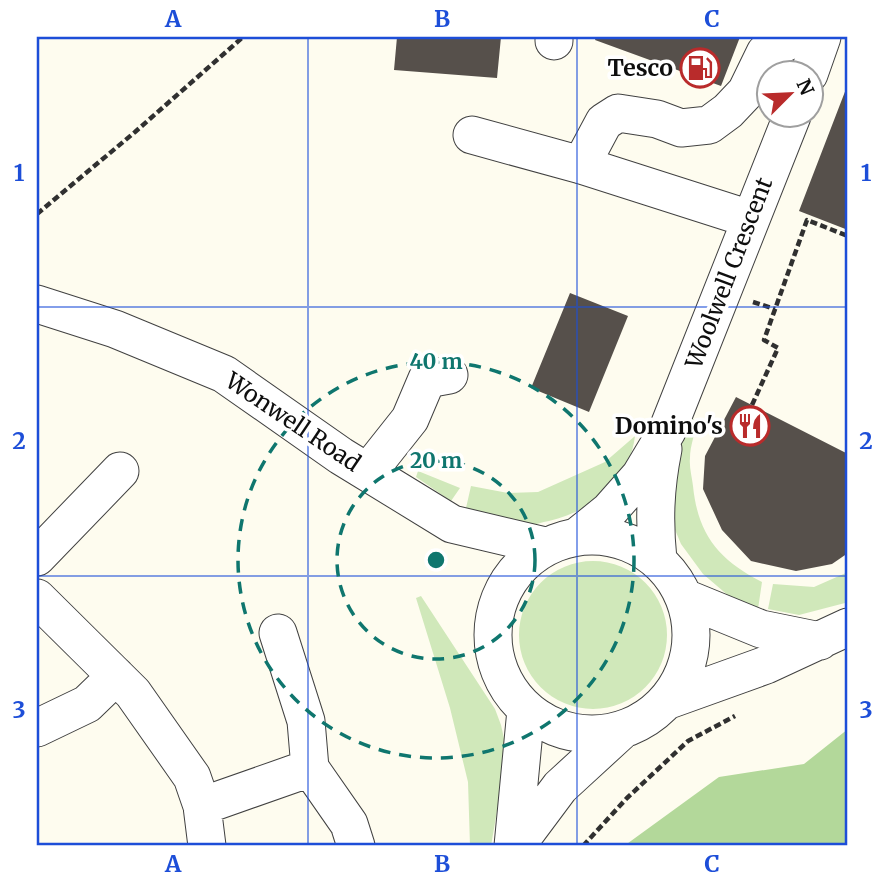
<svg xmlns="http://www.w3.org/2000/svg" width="885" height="883" font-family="Merriweather,serif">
	<rect width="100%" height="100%" fill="#fefcef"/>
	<path fill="#d0e8ba" d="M691 418 698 421C695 433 690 446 690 458 689 467 692 477 693 486 698 535 719 560 762 582L758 609 730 597 703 574 681 544 668 513 670 469Z
		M635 436C629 483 593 510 549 521 542 522 535 525 528 526 506 526 486 516 466 508L471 486 508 493 538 492 605 462Z
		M418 471 460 488 451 501 416 477Z
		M519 635a74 74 0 1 1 148 0a74 74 0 1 1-148 0Z
		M848 572V601L845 603 799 615 768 609 773 584 814 587Z
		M421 596 495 709 501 725 507 752 491 846H470L468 782 450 708 416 598Z"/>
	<path fill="#b3d89a" d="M848 729V846H624L719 777 804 764Z"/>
	<path fill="#56504b" d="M397 37H501L497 78 394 70Z
		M596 37H740L721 86 595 40Z
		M846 89H848V230L799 211Z
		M570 293 628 316 589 412 531 388Z
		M736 397 848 454V553L832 564 796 571 751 561 722 530 703 489 705 456Z"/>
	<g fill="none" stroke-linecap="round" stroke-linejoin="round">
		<g stroke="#414141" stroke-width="39">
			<path id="minor" d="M554 41V37
				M809 74 822 37
				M472 135 581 165 750 219
				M581 165 604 122 618 113 657 119 681 128 709 125 728 111 746 92 765 53 794 38 820 43
				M37 304 115 329 224 374 341 456 452 524 545 546
				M368 472 410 419 427 379 449 375
				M493 635a99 99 0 1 1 198 0a99 99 0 1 1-198 0Z
				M578 536 609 511 640 476 667 431 792 116
				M37 557 120 471
				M658 560C654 521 655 489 663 449
				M37 598 133 693 192 777 202 806 207 846
				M685 598 761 629 820 641
				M278 633 306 721 310 768
				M666 701 766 665 848 627
				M37 728 87 704 116 676
				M202 806 310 768 349 824 356 846
				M513 846 526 710
				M516 846 560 787 621 731"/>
		</g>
		<path stroke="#303030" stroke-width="4.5" stroke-dasharray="7 3.5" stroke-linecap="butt" d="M37 214 135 132 243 37
			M753 302 775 309
			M752 405 778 348 764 340 807 220 848 236
			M583 846 627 798 688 741 735 716"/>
		<use href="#minor" stroke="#fff" stroke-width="37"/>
	</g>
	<path fill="none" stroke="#1d4ed8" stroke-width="2" stroke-opacity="0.55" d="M308 37V846M577 37V846M37 307H848M37 576H848"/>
	<g fill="none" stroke="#0f766e" stroke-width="3.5" stroke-dasharray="12 9">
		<circle cx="436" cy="560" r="99"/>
		<circle cx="436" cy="560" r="198"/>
	</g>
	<defs>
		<g id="fuel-ring" transform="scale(2.0125)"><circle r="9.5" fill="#fff" stroke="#b92b2b" stroke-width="1.5"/><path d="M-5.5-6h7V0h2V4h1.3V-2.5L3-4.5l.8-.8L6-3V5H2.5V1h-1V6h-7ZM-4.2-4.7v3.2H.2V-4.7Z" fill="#b92b2b"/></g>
		<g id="restaurant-ring" transform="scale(2.0125)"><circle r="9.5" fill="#fff" stroke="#b92b2b" stroke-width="1.5"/><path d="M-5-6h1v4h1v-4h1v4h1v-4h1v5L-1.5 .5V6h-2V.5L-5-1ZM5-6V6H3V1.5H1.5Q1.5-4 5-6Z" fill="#b92b2b"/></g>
	</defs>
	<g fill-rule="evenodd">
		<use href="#fuel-ring" x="700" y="68"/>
		<use href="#restaurant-ring" x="750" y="426"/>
	</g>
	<g text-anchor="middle" stroke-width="7" stroke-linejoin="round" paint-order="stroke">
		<g font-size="23" font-weight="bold" fill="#0e0e0e" stroke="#fff" text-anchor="end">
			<text x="673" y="76">Tesco</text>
			<text x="723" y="434">Domino's</text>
		</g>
		<g font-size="23" fill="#0e0e0e" stroke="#fff">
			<text transform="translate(729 273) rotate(-69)" y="8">Woolwell Crescent</text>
			<text transform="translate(293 422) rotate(34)" y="8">Wonwell Road</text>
		</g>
	</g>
	<circle cx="436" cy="560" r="10" fill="#0f766e" stroke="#fff" stroke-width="3.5"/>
	<g font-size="21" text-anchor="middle" font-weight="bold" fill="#0f766e" stroke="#fff" stroke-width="7" stroke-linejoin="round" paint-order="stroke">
		<text x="436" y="369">40 m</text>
		<text x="436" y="468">20 m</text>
	</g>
	<rect width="885" height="883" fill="none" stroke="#ffffff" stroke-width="77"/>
	<g transform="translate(790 94) rotate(66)"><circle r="33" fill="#ffffff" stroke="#9f9f9f" stroke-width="2"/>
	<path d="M0-5L12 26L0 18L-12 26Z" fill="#b92b2b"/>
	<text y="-10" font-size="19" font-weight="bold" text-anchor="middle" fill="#0e0e0e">N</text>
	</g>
	<rect x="38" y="38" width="808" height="806" fill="none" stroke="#1d4ed8" stroke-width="2.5"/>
	<g font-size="23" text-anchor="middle" font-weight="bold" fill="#1d4ed8">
		<text x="173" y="27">A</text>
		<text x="442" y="27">B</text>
		<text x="712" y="27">C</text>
		<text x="19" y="181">1</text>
		<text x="866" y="181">1</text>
		<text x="19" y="449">2</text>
		<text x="866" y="449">2</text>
		<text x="19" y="718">3</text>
		<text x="866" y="718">3</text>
		<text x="173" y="872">A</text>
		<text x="442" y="872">B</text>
		<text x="712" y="872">C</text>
	</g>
</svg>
